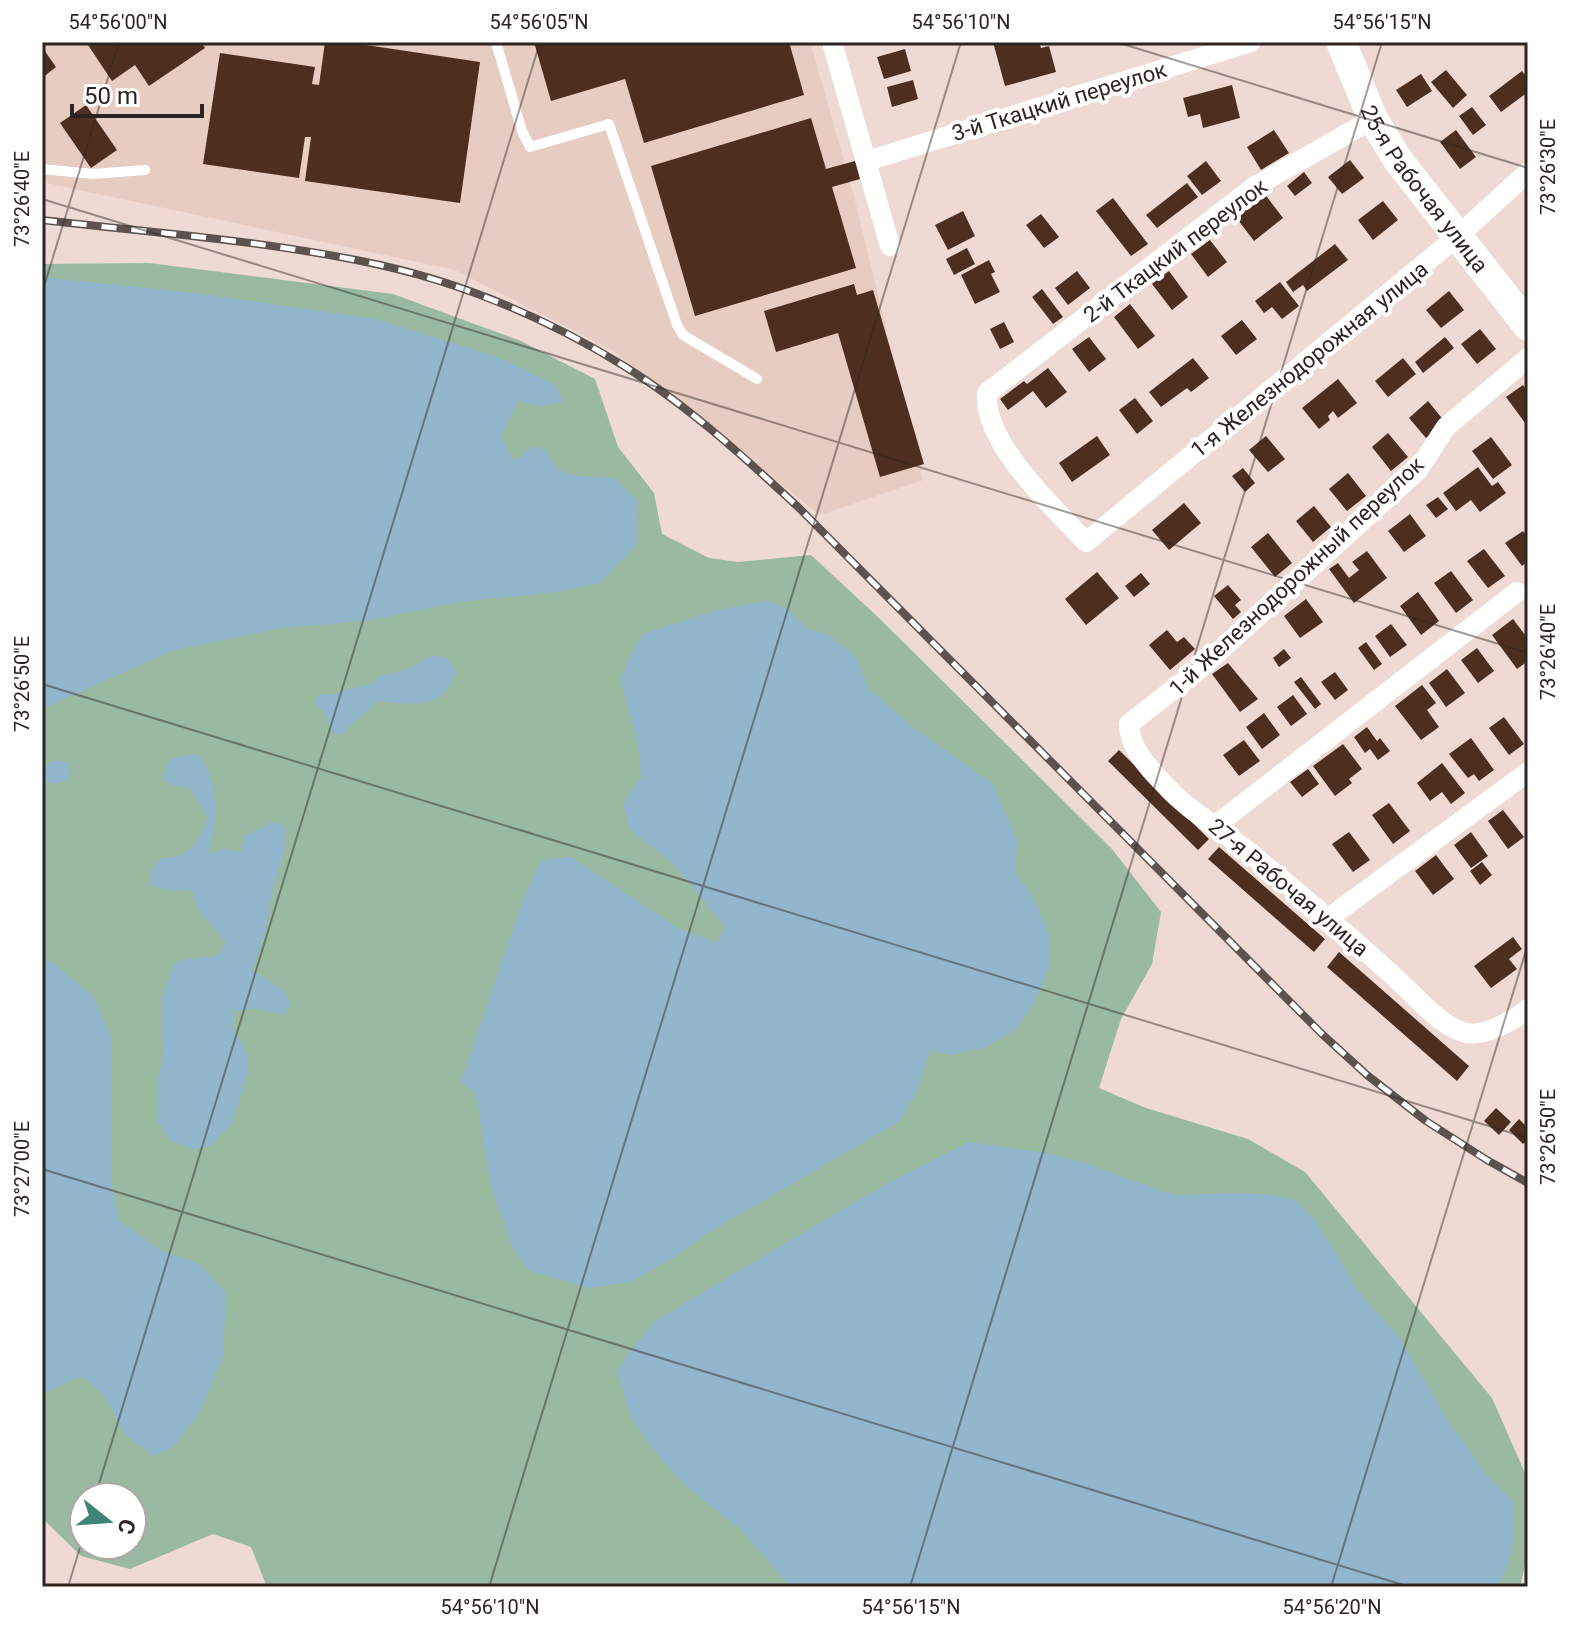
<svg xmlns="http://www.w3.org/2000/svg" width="1570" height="1629" font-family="Roboto,sans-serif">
	<rect width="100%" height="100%" fill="#eedad2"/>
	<path fill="#e7ccc1" d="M42 42H810L854 196 923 480 820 515 612 350 455 270 42 182Z"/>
	<path fill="#9ab9a1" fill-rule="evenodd" d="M149 263 393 294 521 341 595 379 618 447 654 493 662 534 709 558 738 562 811 555 879 618 1112 849 1161 912 1152 964 1121 1019 1099 1088 1146 1108 1248 1139 1305 1172 1492 1398 1528 1480V1552L1520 1587H267L251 1547 213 1534 130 1569 81 1556 42 1518V264ZM84 1497H132V1545H84Z"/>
	<path fill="#92b6cc" d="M42 277 194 293 376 319 500 358 557 386 562 402 538 407 519 400 501 437 514 461 531 447 545 449 558 470 577 476 614 478 637 500 638 543 600 583 556 592 458 602 367 621 281 628 171 651 42 709Z
		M767 601 787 608 806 628 828 635 855 656 869 689 915 729 993 784 1017 841 1015 872 1033 897 1050 936V964L1036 1000 1016 1029 986 1047 951 1055 930 1050 918 1089 900 1121 706 1234 675 1257 630 1282 589 1288 529 1271 512 1246 490 1183 476 1095 461 1081 523 900 541 860 571 857 680 929 717 942 725 928 674 864 630 830 623 804 641 777 638 745 620 679 642 634 714 611Z
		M432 656 445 657 456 670C444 711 413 705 378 701L341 735 330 731 325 714 316 705 315 699 321 694H333L371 684 379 676 405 670Z
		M185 755H198C219 780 218 820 209 849L212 854 223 849 241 852 244 836 272 822 284 825 286 844 271 895 268 920 253 971 285 991 290 1004 285 1015 257 1009 234 1011V1029L248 1055V1073L232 1123 211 1146 193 1149 171 1141 157 1121V1084L163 1054 162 996 175 961 216 956 221 954 225 941C211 925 195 912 192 890L173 891 150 886 151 872 162 858C189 859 199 841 208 818L190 788 173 785 163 779 167 761Z
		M56 760 70 764 68 779 56 784 42 781V765Z
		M42 957 56 965 93 996 112 1040 111 1186 120 1221 162 1251 198 1263 226 1292 223 1357 199 1413 173 1447 153 1456 127 1436 103 1395 82 1376 52 1389 42 1397Z
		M968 1142 1046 1153 1085 1163 1173 1195 1239 1193 1274 1195 1295 1200 1317 1222 1359 1292 1399 1337 1445 1416 1488 1477 1513 1502C1515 1537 1515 1555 1497 1587L790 1586 740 1529 692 1492 663 1461 632 1420 617 1372 629 1353 655 1321 826 1219 899 1177Z"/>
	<path fill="#4d2f22" d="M86 42H201L205 48 149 86 135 65 112 81Z
		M325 42H346L480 62 460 203 305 181 311 137H305L299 178 203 164 220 53 315 67 312 84 319 85Z
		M534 42H789L804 95 644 143 625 79 551 101Z
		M993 42H1039L1041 48 1049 46 1056 72 1005 86Z
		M42 47 56 67 42 78Z
		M905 49 911 71 884 79 877 57Z
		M1446 70 1467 95 1453 108 1431 82Z
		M1522 71 1528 79V92L1501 112 1489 96Z
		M1421 74 1432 91 1407 107 1396 90Z
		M913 80 918 99 892 107 887 87Z
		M1232 85 1240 118 1203 128 1200 114 1188 117 1183 98Z
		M86 105 117 150 91 168 60 123Z
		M1472 107 1486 125 1473 135 1459 116Z
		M811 118 826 169 855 161 860 179 832 187 856 268 695 316 651 166Z
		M1274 130 1289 153 1261 170 1247 147Z
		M1456 130 1476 157 1460 169 1440 142Z
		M1350 160 1364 178 1342 194 1328 177Z
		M1206 161 1221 181 1202 195 1187 176Z
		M1304 172 1312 183 1295 196 1287 186Z
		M1187 183 1198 197 1157 228 1146 215Z
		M1264 193 1283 218 1254 241 1235 216Z
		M1113 198 1148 244 1131 256 1096 211Z
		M1383 201 1398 220 1373 240 1358 220Z
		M963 211 975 236 948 250 935 225Z
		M1041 214 1059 237 1044 248 1026 225Z
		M1210 240 1227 262 1208 277 1191 254Z
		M1335 244 1348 260 1307 291 1303 285 1293 292 1286 282Z
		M967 248 975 264 954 275 946 259Z
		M989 260 995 272 991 274 1000 292 975 304 961 275Z
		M1077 271 1090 288 1068 305 1055 288Z
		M1169 271 1188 297 1172 310 1152 284Z
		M1280 282 1299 306 1282 319 1272 307 1264 313 1255 301Z
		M854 284 857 295 873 290 924 464 880 477 838 333 776 352 764 311Z
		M1042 289 1063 317 1053 324 1032 297Z
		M1449 291 1464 310 1441 328 1426 310Z
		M1130 304 1155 336 1138 349 1114 317Z
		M1242 320 1257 339 1236 355 1221 336Z
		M1004 322 1014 342 1000 349 990 329Z
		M1480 329 1496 349 1477 364 1461 344Z
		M1089 337 1106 359 1089 372 1072 349Z
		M1445 337 1454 348 1423 373 1415 362Z
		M1193 358 1209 378 1191 392 1187 388 1161 407 1149 392Z
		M1403 358 1416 374 1388 397 1375 381Z
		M1048 368 1067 392 1046 408 1033 391 1008 410 1000 399 1024 381 1027 384Z
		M1338 379 1357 403 1338 418 1333 411 1328 416 1330 420 1319 429 1302 408Z
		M1523 385 1528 392V427L1506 397Z
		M1135 398 1153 421 1137 434 1119 410Z
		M1428 401 1445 422 1426 438 1409 418Z
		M1388 433 1408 457 1391 471 1372 447Z
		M1097 436 1110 455 1072 482 1059 463Z
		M1266 436 1285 459 1268 472 1249 450Z
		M1491 437 1512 465 1493 479 1472 451Z
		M1478 467 1492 486 1498 482 1506 493 1480 512 1471 500 1456 511 1443 493Z
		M1243 468 1255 483 1245 492 1232 476Z
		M1348 473 1366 496 1347 511 1329 489Z
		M1438 497 1448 509 1436 518 1426 505Z
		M1184 503 1201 523 1169 550 1152 530Z
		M1314 506 1331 527 1313 542 1296 521Z
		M1410 514 1426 536 1404 552 1388 531Z
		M1523 531 1528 538V561L1522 566 1505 543Z
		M1268 533 1292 563 1275 577 1251 547Z
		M1484 549 1505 576 1488 588 1467 561Z
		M1367 551 1387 578 1354 603 1329 569 1338 563 1349 578 1359 570 1352 562Z
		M1451 571 1473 600 1456 613 1434 583Z
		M1097 572 1119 598 1086 625 1065 599Z
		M1141 573 1150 584 1134 597 1125 586Z
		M1228 585 1241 600 1235 605 1241 612 1233 619 1214 596Z
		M1418 592 1439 621 1421 635 1400 606Z
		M1306 599 1323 622 1300 638 1284 616Z
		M1513 619 1528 639V661L1517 669 1492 635Z
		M1391 624 1407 645 1390 657 1375 636Z
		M1167 630 1177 642 1184 637 1195 649 1170 670 1149 645Z
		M1366 642 1382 664 1374 670 1358 648Z
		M1477 648 1494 671 1478 683 1461 660Z
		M1284 649 1291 658 1279 667 1273 658Z
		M1228 663 1258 699 1240 712 1212 674Z
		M1447 669 1465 693 1446 707 1429 683Z
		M1335 672 1348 690 1335 700 1321 682Z
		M1301 677 1321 704 1315 709 1294 682Z
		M1422 685 1436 703 1427 710 1439 727 1421 740 1395 706Z
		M1293 695 1307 714 1291 726 1277 707Z
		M1264 713 1280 735 1262 749 1246 727Z
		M1504 717 1524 744 1509 755 1489 728Z
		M1367 727 1377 741 1380 738 1390 751 1378 760 1370 749 1365 753 1354 737Z
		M1471 738 1494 770 1479 781 1474 774 1468 778 1449 754Z
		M1244 740 1260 761 1239 776 1223 755Z
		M1343 744 1362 769 1349 779 1352 783 1335 796 1313 766Z
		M1119 750 1209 839 1198 850 1108 761Z
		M1442 763 1465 793 1451 804 1442 792 1430 801 1417 783Z
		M1308 769 1319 784 1302 797 1290 782Z
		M1389 803 1410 831 1393 844 1372 815Z
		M1503 810 1524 837 1508 849 1488 821Z
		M1349 832 1370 860 1353 872 1332 844Z
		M1471 832 1488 856 1471 868 1454 845Z
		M1219 847 1325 939 1314 952 1208 859Z
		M1436 855 1454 879 1433 895 1415 871Z
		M1482 862 1492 875 1480 885 1470 871Z
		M1513 937 1522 949 1509 959 1517 969 1491 988 1474 966Z
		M1339 952 1469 1066 1457 1081 1327 967Z
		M1496 1108 1511 1122 1499 1135 1484 1121Z
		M1519 1119 1528 1128V1139L1523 1144 1509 1130Z"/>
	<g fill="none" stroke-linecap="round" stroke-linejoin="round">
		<path stroke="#fff" stroke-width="10" d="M496 42 522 131 530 147 609 124 677 325 683 335 757 379
			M42 169 93 174 145 170"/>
		<path stroke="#fff" stroke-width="20" d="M832 42 890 246
			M1373 119 1254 187 987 393C983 443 1054 508 1086 542L1458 236 1528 172
			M867 161 1251 42
			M1528 358 1446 427 1418 470 1202 667 1129 724C1129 747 1149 769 1165 785 1185 808 1222 830 1246 850 1300 894 1353 938 1404 986 1421 1002 1443 1028 1467 1033 1484 1037 1515 1020 1528 1009
			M1216 825 1517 592
			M1330 917 1528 772"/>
		<path stroke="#fff" stroke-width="30" id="s1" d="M1341 42 1373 119 1398 160 1528 326"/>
		<g stroke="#5d524e" stroke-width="8">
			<path id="rail" d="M42 220C148 232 256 240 361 261 453 279 543 316 624 366 687 405 743 456 798 507L1322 1034 1367 1075 1426 1121 1487 1160 1528 1183"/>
		</g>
		<use href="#rail" stroke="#fff" stroke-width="5" stroke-dasharray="15" stroke-linecap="butt"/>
	</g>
	<path fill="none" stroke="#2d2522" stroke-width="2" stroke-opacity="0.45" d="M1116 42 1528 168M42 199 1528 653M42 293 119 42M42 684 1528 1138M42 1169 1410 1587M95 1497 540 42M68 1587 84 1534M489 1587 961 42M910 1587 1382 42M1331 1587 1528 944"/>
	<g text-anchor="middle" stroke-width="8" stroke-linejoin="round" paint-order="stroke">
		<g font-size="22" fill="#2d2522" stroke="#fff">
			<text transform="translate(1059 101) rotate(-17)" y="8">3-й Ткацкий переулок</text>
			<text dy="8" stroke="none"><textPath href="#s1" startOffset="170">25-я Рабочая улица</textPath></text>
			<text transform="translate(1175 250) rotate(-37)" y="8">2-й Ткацкий переулок</text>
			<text transform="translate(1309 359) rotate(-39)" y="8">1-я Железнодорожная улица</text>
			<text transform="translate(1296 576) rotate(-43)" y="8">1-й Железнодорожный переулок</text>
			<text transform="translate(1289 887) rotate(40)" y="8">27-я Рабочая улица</text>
		</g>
	</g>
	<rect width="1570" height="1629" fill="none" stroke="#ffffff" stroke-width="88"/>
	<g transform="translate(108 1521) rotate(107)"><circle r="38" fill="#ffffff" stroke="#aba8a7" stroke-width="2"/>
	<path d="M0-6L14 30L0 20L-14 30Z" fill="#408478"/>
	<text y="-12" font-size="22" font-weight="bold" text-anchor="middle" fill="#2d2522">С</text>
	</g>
	<path d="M72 104v12h130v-12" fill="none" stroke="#2d2522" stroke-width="4"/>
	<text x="84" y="104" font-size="24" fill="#2d2522" stroke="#ffffff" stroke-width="6" paint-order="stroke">50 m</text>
	<rect x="44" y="44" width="1482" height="1541" fill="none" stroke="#2d2522" stroke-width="3"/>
	<g font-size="20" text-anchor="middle" fill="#2d2522">
		<text x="118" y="29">54°56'00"N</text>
		<text x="539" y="29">54°56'05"N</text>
		<text x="961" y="29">54°56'10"N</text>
		<text x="1382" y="29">54°56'15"N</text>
		<text transform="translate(1548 167) rotate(-90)" y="7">73°26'30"E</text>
		<text transform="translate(22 199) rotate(-90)" y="7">73°26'40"E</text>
		<text transform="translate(1548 652) rotate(-90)" y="7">73°26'40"E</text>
		<text transform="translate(22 684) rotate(-90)" y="7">73°26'50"E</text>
		<text transform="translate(1548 1137) rotate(-90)" y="7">73°26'50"E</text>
		<text transform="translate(22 1169) rotate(-90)" y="7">73°27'00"E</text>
		<text x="490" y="1614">54°56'10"N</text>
		<text x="911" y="1614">54°56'15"N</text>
		<text x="1332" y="1614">54°56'20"N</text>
	</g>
</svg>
